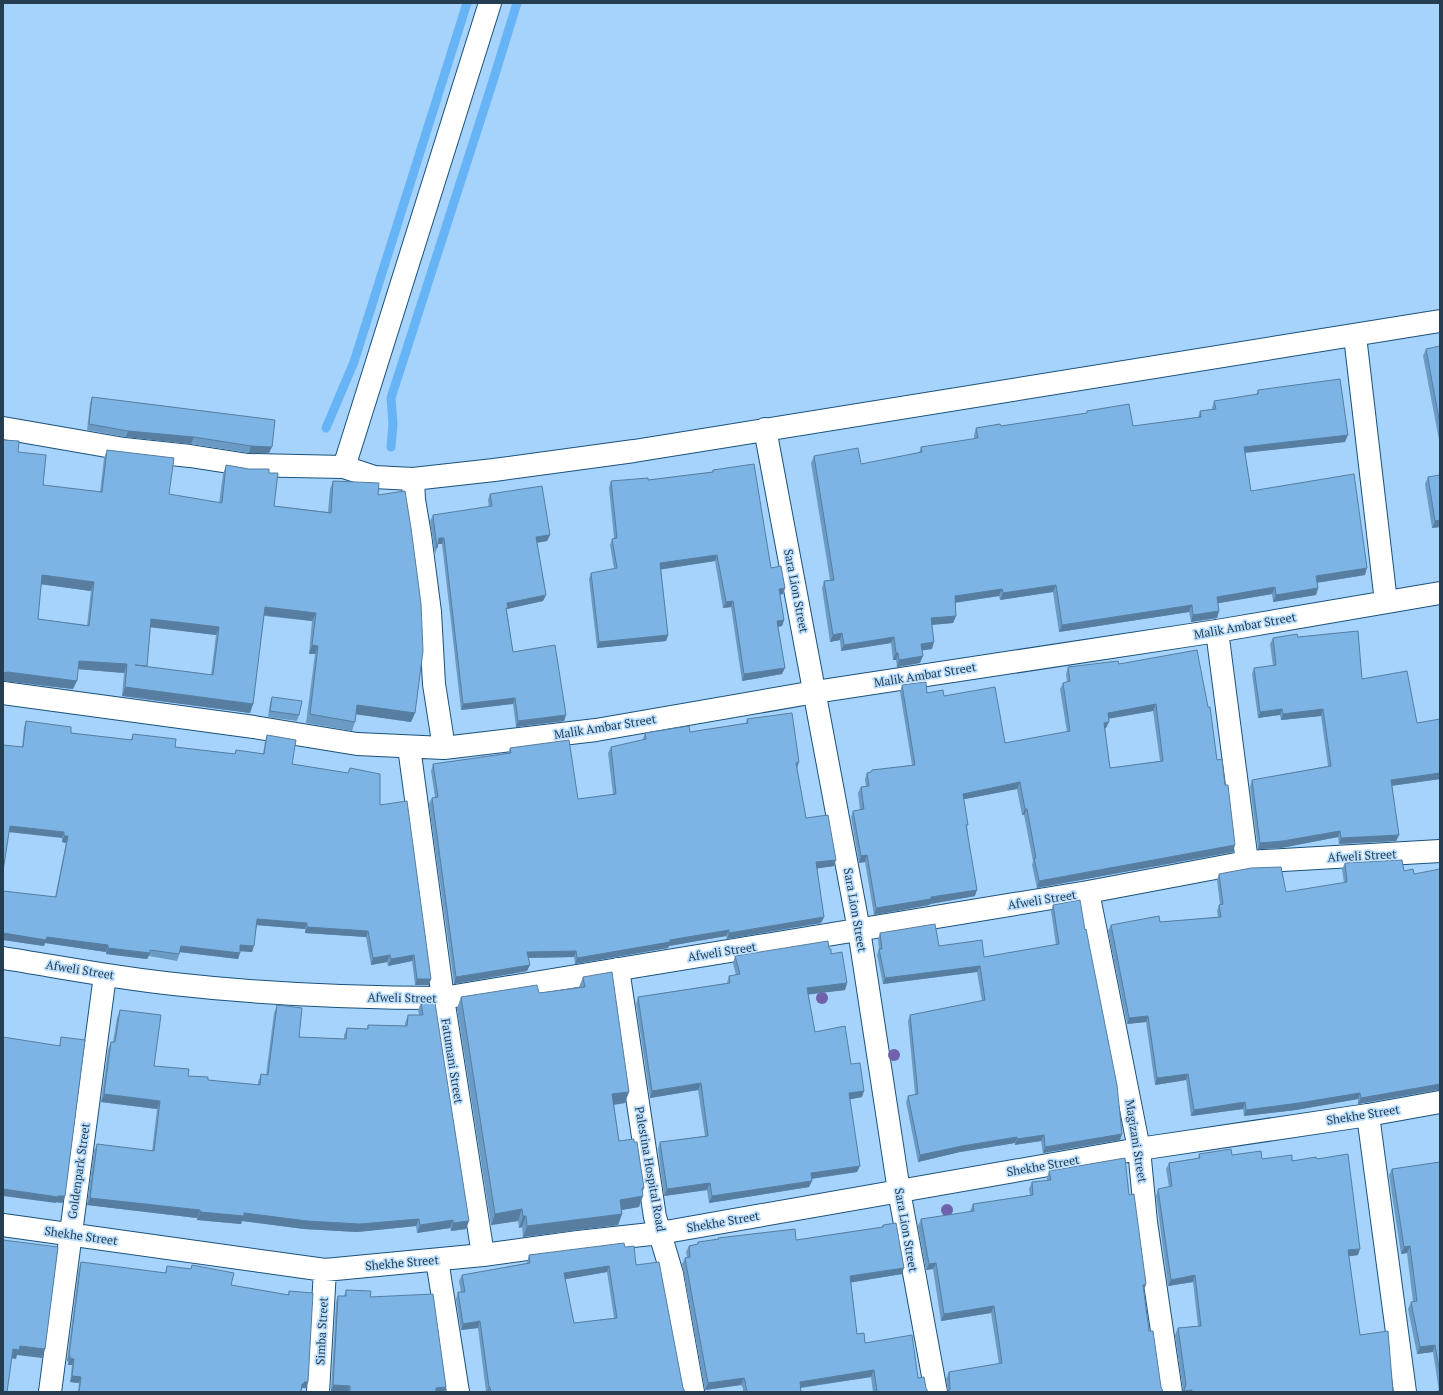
<svg xmlns="http://www.w3.org/2000/svg" width="1443" height="1395" font-family="'PT Serif',serif">
	<rect width="100%" height="100%" fill="#a6d3fc"/>
	<g fill="none" stroke-linecap="round" stroke-linejoin="round">
		<path stroke="#66b4f5" stroke-width="9" d="M326 428 354 362 467 3
			M391 447 393 424 391 398 492 84 517 3"/>
		<g stroke="#19527d" stroke-width="24">
			<path id="minor" d="M1355 336 1386 602
				M3 428 124 449 190 456 248 465 344 467
				M765 429 859 930 899 1191 936 1392
				M413 479 494 470 634 451 1440 321
				M1217 631 1247 862
				M3 693 254 727 357 744 444 748 596 730 815 692 1217 631 1440 593
				M409 747 443 998 483 1255
				M444 748 434 684 430 612 420 535 414 500 413 479 374 477 344 467 490 3
				M1088 892 1139 1149 1146 1222 1171 1392
				M3 958C60 967 116 978 174 984 263 994 353 998 443 998L1088 892 1247 862 1440 851
				M618 969 655 1217 672 1274 693 1392
				M1368 1115 1405 1392
				M3 1225 325 1270 483 1255 578 1242 660 1233 1139 1149 1368 1115 1440 1102
				M437 1260 458 1392
				M50 1392 105 975
				M318 1392 325 1270"/>
		</g>
		<use href="#minor" stroke="#fff" stroke-width="22"/>
	</g>
	<g fill="#6f61ab">
		<circle cx="822" cy="998" r="6"/>
		<circle cx="894" cy="1055" r="6"/>
		<circle cx="947" cy="1210" r="6"/>
	</g>
	<path fill="#6b9bc5" fill-rule="evenodd" d="M1440 346V445L1423 356 1426 349Z
		M1258 390 1345 442 1245 453 1251 491 1365 575 1317 583 1318 588 1316 595 1273 602 1272 594 1218 603 1219 611 1217 618 1191 622 1189 612 1059 632 1053 592 1000 600 999 596 955 603 956 616 953 623 932 625V649L922 650 920 663 897 667 896 660H893L891 643 841 651 840 640 830 642 822 588 824 581 830 580 811 463 814 456 861 464 919 453 921 447 974 439V435L976 428 1001 426 1086 413 1087 411 1133 426 1198 417 1200 411 1212 409V408L1214 401 1256 395Z
		M92 397 275 420 269 453H249L191 444 126 437 87 430 90 403Z
		M107 450 169 494 219 503 223 474 226 465 269 473 274 506 328 512 330 489 333 481 378 495 415 713 411 722 356 714 355 722 352 731 306 723 315 654H309L312 621 264 616 253 704 250 713 122 696 124 673 78 669 73 689 5 681 18 452 43 485 100 492 104 458ZM41 584 91 591 87 625 38 619ZM150 627 216 635 211 675 147 667Z
		M713 470 771 568 785 588 783 594 780 595 784 620 782 626 778 627 782 674 742 681 731 607 723 608 715 561 661 569 668 635 666 641 597 648 589 579 591 573 614 569 610 545 612 539 614 538 609 488 611 481 648 480 712 472Z
		M1440 471V527L1432 528 1425 484 1428 477 1438 476Z
		M490 494 550 535 547 541 537 543 546 595 543 601 507 609V611L513 652 566 715 564 721 516 727 513 704 461 710 442 544H438L437 548 435 554 430 521 433 515 489 507 488 500Z
		M1298 637 1362 679 1417 723 1440 719V779L1392 786 1399 835 1396 841 1339 844 1338 837 1281 848 1258 849 1250 787 1252 780 1328 766 1321 716 1281 720 1280 715 1258 718 1252 674 1254 668 1273 666 1270 644 1273 638Z
		M1119 664 1217 760 1233 852 1037 888 1032 865 1033 861 1024 815H1022L1017 789 964 799 975 896 930 904 929 905 874 915 865 862 859 863 851 817 853 811 860 810 858 793 861 787H866L865 779 867 773H871L872 770 912 765 900 692 902 685 927 693 944 696 1005 743 1067 732 1060 689 1063 683 1067 682 1066 674 1068 667ZM1153 711 1160 761 1110 768 1105 729 1106 728 1108 719Z
		M272 697 299 715 297 721 268 717 270 703Z
		M747 719 797 768 806 818 834 866 817 868 824 917 821 923 727 939 726 936 669 946 668 948 575 964 574 957 528 958 527 971 454 984 429 804 432 798 435 797 431 771 433 764 508 753 510 748 578 799 613 794 608 753 611 747 643 740V739L645 733 690 732 746 723Z
		M26 721 71 733 131 740 133 734 175 747 235 754 236 750 263 754 265 741 267 735 292 764 348 773 350 768 380 805 429 985H415L412 961 388 966 387 962 371 965 366 937 305 933V929L257 925 252 952 240 951 238 959 180 952 177 961 149 956 147 959 106 954V952L45 943 44 946 3 940V891L55 897 66 843 62 842V838L22 747 24 727Z
		M1345 863 1404 871 1414 874 1438 1090 1358 1104V1099L1296 1110 1244 1116 1243 1109 1191 1116 1186 1080 1155 1085 1146 1022 1127 1024 1108 931 1111 925 1160 922 1218 917 1217 911 1219 905H1220L1217 880 1219 874 1286 892 1344 883 1342 869Z
		M1053 905 1085 930 1122 1134 1120 1140 1043 1153 1041 1141 1015 1145V1143L960 1152 918 1162 906 1102 908 1096 915 1094 908 1021 910 1015 982 1001 977 972 883 984 877 955 879 949 878 939 880 933 984 957 1056 945 1051 911Z
		M829 949 847 983 845 990 808 994 815 1032 851 1064 862 1097 850 1099 857 1172 812 1179 809 1187 709 1203 707 1190 664 1196 658 1149 660 1142 705 1136 698 1090 650 1098 636 1004 638 997 727 983 729 976 736 975 733 963 735 956Z
		M583 977 625 1103 614 1105 619 1141 642 1192 639 1207 621 1210 622 1214 618 1225 523 1237 522 1227 519 1228 518 1221 491 1225 457 1008 461 997 539 993 579 987Z
		M421 1003 466 1229 451 1231 450 1228 417 1233 416 1226 357 1232 304 1229 242 1221 241 1224 197 1220V1218L87 1205 94 1151 97 1144 152 1151 157 1109 101 1102 108 1050 111 1042H113L117 1018 120 1010 154 1066 188 1076 208 1080 258 1085V1082L261 1074 266 1075 274 1013 277 1005 299 1037 344 1039V1035L347 1028 367 1029 368 1025 405 1026V1023L408 1015H419L418 1010Z
		M61 1037 65 1196 62 1203 56 1202V1203L59 1046Z
		M1199 1154 1232 1155 1262 1159 1292 1161 1317 1159 1358 1255 1348 1256 1360 1335 1393 1392H1183V1390L1175 1335 1178 1328 1198 1326 1193 1282 1168 1286 1156 1196 1158 1189 1169 1187 1166 1169 1169 1163 1198 1158Z
		M1440 1162V1392L1439 1391 1433 1352 1417 1354 1408 1309 1411 1302H1413L1407 1253 1401 1254 1389 1175 1392 1169Z
		M1049 1171 1129 1195 1146 1284 1144 1291 1149 1331 1161 1387 1163 1392H948L946 1379 949 1372 999 1364 991 1313 941 1321 933 1269 926 1270 918 1226 921 1219 970 1212V1211L973 1204 1030 1195 1029 1189 1032 1182 1047 1181V1178Z
		M883 1225 902 1274 851 1282 857 1334 865 1343 918 1378 926 1388 928 1392H873L871 1377 801 1388V1392H743V1388L741 1385 705 1390 682 1264 685 1258 687 1257 686 1252 689 1246 697 1244 698 1242 718 1239V1238L796 1240 882 1227Z
		M625 1247 636 1265 685 1392H486L478 1328 461 1330 456 1299 458 1292H461L459 1281 462 1275 527 1263V1262L529 1255ZM607 1272 614 1318 574 1323 565 1279Z
		M81 1262 165 1273 167 1266 191 1269 192 1265 231 1285 288 1295 289 1291 308 1382 306 1388H302L301 1392H78L79 1383 70 1382 72 1365H68V1361H67L79 1268Z
		M346 1290 370 1297 446 1387 444 1392 331 1391 336 1302 338 1296H344Z"/>
	<path fill="#577ea0" d="M128 431 194 437 191 444 126 437Z
		M1348 435 1345 442 1242 453 1244 447Z
		M251 446 272 447 269 453H249Z
		M1440 520V527L1432 528 1435 521Z
		M550 535 547 541 534 543 536 537Z
		M439 538H444L442 544H436Z
		M717 555 715 561 658 570 660 563Z
		M1367 568 1365 575 1314 583 1316 576Z
		M42 575 94 582 91 591 39 584Z
		M1056 585 1053 592 1000 600 1003 593Z
		M1275 587 1272 594 1214 604 1217 597Z
		M785 588 783 594 777 595 779 589Z
		M1318 588 1316 595 1273 602 1276 595Z
		M1002 589 999 596 952 603 955 596Z
		M546 595 543 601 507 609 506 614 507 603Z
		M733 601 731 607 723 608 726 602Z
		M1192 605 1189 612 1059 632 1062 625Z
		M265 607 316 613 312 621 262 615Z
		M1219 611 1217 618 1191 622 1193 615Z
		M956 616 953 623 929 625 931 618Z
		M151 619 219 627 216 635 148 627Z
		M784 620 782 626 775 627 777 621Z
		M842 633 840 640 830 642 833 635Z
		M668 635 666 641 597 648 599 642Z
		M894 637 891 643 841 651 844 645Z
		M934 642 932 649 919 651 921 644Z
		M312 645 318 646 315 654H309Z
		M896 653H898L896 660H893Z
		M923 656 920 663 897 667 899 660Z
		M79 661 127 664 124 673 76 669Z
		M785 668 782 674 742 681 744 674Z
		M8 672 77 681 73 689 3 681V673Z
		M125 687 253 704 250 713 122 696Z
		M515 698 513 704 461 710 463 704Z
		M1156 704 1153 711 1105 719 1108 713Z
		M357 705 415 713 411 722 354 714Z
		M1282 709 1280 715 1258 718 1260 712Z
		M1323 709 1321 716 1281 720 1283 714Z
		M566 715 564 721 516 727 518 721Z
		M1109 722 1106 728 1102 729 1104 723Z
		M799 762 797 768 796 763Z
		M1440 773V779L1389 786 1391 780Z
		M1020 782 1017 789 960 800 963 794Z
		M1025 809H1027L1024 815H1022Z
		M10 826 64 832 62 838 8 832Z
		M1340 831 1338 837 1281 848 1258 849 1260 843Z
		M1399 835 1396 841 1339 844 1341 838Z
		M64 836H68L66 843 62 842Z
		M1235 845 1233 852 1037 888 1039 881Z
		M867 855 865 862 859 863 861 856Z
		M836 860 834 866 814 869 816 862Z
		M977 890 975 896 930 904 929 905 874 915 876 908 931 897Z
		M824 917 821 923 727 939 729 933Z
		M257 919 307 923 305 929 255 925Z
		M307 927 368 931 366 937 305 933Z
		M729 930 726 936 669 946 668 948 575 964 577 958 670 940Z
		M3 933 47 937 108 945 106 952 45 943 44 946 3 940Z
		M240 945 254 946 252 952 238 951Z
		M181 946 240 953 238 959 179 952Z
		M108 948 150 953 147 959 106 954Z
		M576 951 574 957 525 958 527 952Z
		M390 955 387 962 371 965 373 958Z
		M414 955 412 961 388 966 391 959Z
		M530 965 527 971 454 984 456 977Z
		M980 966 977 972 883 984 885 978Z
		M417 979H431L429 985H415Z
		M847 983 845 990 805 995 807 988Z
		M1148 1016 1146 1022 1127 1024 1129 1018Z
		M1188 1074 1186 1080 1155 1085 1157 1078Z
		M701 1083 698 1090 650 1098 652 1091Z
		M1440 1084V1090H1438L1358 1104 1361 1098Z
		M864 1091 862 1097 847 1100 849 1093Z
		M629 1092 625 1103 608 1105 612 1094Z
		M1360 1093 1358 1099 1296 1110 1244 1116 1246 1110Z
		M104 1094 160 1101 157 1109 101 1102Z
		M1245 1102 1243 1109 1191 1116 1194 1110Z
		M1122 1134 1120 1140 1043 1153 1045 1147Z
		M1044 1135 1041 1141 1015 1145 1017 1139Z
		M1017 1137 1015 1143 960 1152 918 1162 920 1155 962 1146Z
		M860 1166 857 1172 808 1179 811 1173Z
		M812 1181 809 1187 709 1203 712 1196Z
		M710 1183 707 1190 664 1196 667 1189Z
		M642 1188H644L641 1196H643L639 1207 616 1211 620 1200Z
		M3 1189 65 1196 62 1203 56 1202V1203L3 1196Z
		M90 1198 200 1210 197 1218 87 1205Z
		M522 1209 518 1221 491 1225 495 1214Z
		M200 1212 244 1213 419 1219 416 1226 357 1232 304 1229 242 1221 241 1224 197 1220Z
		M622 1214 618 1225 523 1237 527 1226Z
		M523 1216H526L522 1227 519 1228Z
		M453 1220 450 1228 417 1233 420 1225Z
		M469 1221 466 1229 451 1231 453 1223Z
		M1410 1246 1407 1253 1401 1254 1404 1247Z
		M1360 1249 1358 1255 1345 1257 1348 1250Z
		M936 1263 933 1269 926 1270 929 1264Z
		M609 1266 607 1272 561 1280 564 1273Z
		M904 1268 902 1274 848 1283 850 1276Z
		M1195 1275 1193 1282 1168 1286 1171 1280Z
		M1146 1284 1143 1291V1285Z
		M994 1306 991 1313 941 1321 944 1314Z
		M480 1321 478 1328 461 1330 463 1324Z
		M1435 1345 1433 1352 1417 1354 1420 1347Z
		M20 1346 45 1349 42 1358 17 1355 16 1359 9 1358 13 1349Z
		M69 1355H70L68 1361H67Z
		M70 1358 74 1359 72 1365H68Z
		M874 1370 871 1377 797 1388 800 1382Z
		M72 1376 81 1377 79 1383 70 1382Z
		M744 1378 741 1385 705 1390 708 1383Z
		M304 1382H308L306 1388H302L301 1390H299L302 1384Z
		M333 1385 350 1386 348 1392 331 1391Z
		M446 1387 444 1392H434L436 1388Z
		M489 1387H490L488 1392H487Z
		M1192 1390 1191 1392H1184V1391Z"/>
	<path fill="#7cb4e5" stroke="#577ea0" fill-rule="evenodd" d="M1440 346V424L1426 349Z
		M1340 379 1348 435 1244 447 1251 491 1354 474 1367 568 1316 576 1318 588 1276 595 1275 587 1217 597 1219 611 1193 615 1192 605 1062 625 1056 585 1003 593 1002 589 955 596 956 616 931 618 934 642 921 644 923 656 899 660 898 653H896L894 637 844 645 842 633 833 635 824 581 834 580 814 456 858 448 861 464 922 452 921 447 978 438 976 428 1000 424 1001 426 1087 413V411L1129 404 1133 426 1201 417 1200 411 1216 409 1214 401 1258 394V390Z
		M92 397 275 420 272 447 251 446 194 437 128 431 89 424Z
		M3 440 19 441 18 452 46 455 43 485 102 492 107 450 174 458 169 494 222 503 226 465 249 469H269V473H278L274 506 331 513 333 481 379 483 378 495 405 491 411 528 421 604 423 651 415 713 357 705 355 722 310 714 318 646 312 645 316 613 265 607 253 704 125 687 127 664 79 661 77 681 8 672 3 673ZM42 575 94 582 89 626 38 619ZM151 619 219 627 213 675 135 665 147 666Z
		M754 464 771 568 781 566 785 588 779 589 784 620 777 621 785 668 744 674 733 601 726 602 717 555 660 563 668 635 599 642 591 573 617 568 612 539 617 538 611 481 648 478V480L713 472V470Z
		M1440 475V520L1435 521 1428 477Z
		M542 486 550 535 536 537 546 595 507 603 508 608H506L513 652 555 645 566 715 518 721 515 698 463 704 444 538H439L437 548 433 515 492 506 490 494Z
		M1358 631 1362 679 1407 671 1417 723 1440 719V773L1391 780 1399 835 1341 838 1340 831 1283 841 1260 843 1252 780 1331 766 1323 709 1283 714 1282 709 1260 712 1254 668 1276 665 1273 638 1297 634 1298 637Z
		M1197 650 1208 707H1210L1217 760 1222 759 1225 785H1228L1235 845 1039 881 1034 858H1036L1027 809H1025L1020 782 963 794 968 825H966L977 890 931 897V899L876 908 867 855 861 856 853 811 864 809 861 787 869 786 867 773 871 772 872 770 915 765 902 685 926 682 927 693 943 690 944 696 995 687 1005 743 1070 731 1063 683 1070 681 1068 667 1118 661 1119 664ZM1156 704 1163 761 1110 768 1104 723 1109 722 1108 713Z
		M272 697 302 701 299 715 270 711Z
		M792 713 799 762 796 763 806 818 828 815 836 860 816 862 824 917 729 933V930L670 940V942L577 958 576 951 527 952 530 965 456 977 432 798 438 797 433 764 511 753 510 748 569 740 578 799 616 794 611 747 646 739 645 733 689 726 690 732 748 723 747 719Z
		M26 721 71 727V733L132 740 133 734 176 739 175 747 235 754 236 750 264 754 267 735 296 740 292 764 348 773 350 768 380 774V805L407 801 431 979H417L414 955 391 959 390 955 373 958 368 931 307 927V923L257 919 254 946 240 945V953L181 946 179 954 150 950V953L108 948V945L47 937 46 940 3 933V891L56 897 68 836H64V832L10 826 3 871V745L23 747Z
		M1402 860 1404 871 1413 869 1414 874 1440 869V1084L1361 1098 1360 1093 1299 1103 1246 1110 1245 1102 1194 1110 1188 1074 1157 1078 1148 1016 1129 1018 1111 925 1159 916 1160 922 1221 917 1219 905 1223 904 1219 874 1251 868 1281 867 1286 892 1347 882 1345 863Z
		M1080 900 1085 930 1086 929 1117 1085 1122 1134 1045 1147 1044 1135 1017 1139V1137L962 1146 920 1155 908 1096 918 1094 910 1015 985 1000 980 966 885 978 879 949H882L880 933 935 924 939 946 982 940 984 957 1059 944 1053 905Z
		M828 941 829 949H831V954L842 952 847 983 807 988 815 1032 845 1026 851 1064 860 1063 864 1091 849 1093 860 1166 811 1173 812 1181 712 1196 710 1183 667 1189 660 1142 708 1136 701 1083 652 1091 638 997 730 983 729 976 740 974 735 956Z
		M612 972 629 1092 612 1094 619 1141 634 1139V1142H637L644 1188H642L643 1196 620 1200 622 1214 527 1226 526 1216H523L522 1209 495 1214 461 997 537 985 539 993 585 987 583 977Z
		M421 1003H435L469 1221 453 1223V1220L420 1225 419 1219 360 1224 307 1221 244 1213V1216L200 1212V1210L90 1198 97 1144 154 1151 160 1101 104 1094 111 1042H115L120 1010 161 1015 154 1066 189 1069 188 1076 208 1077V1080L260 1085 261 1074 268 1075 277 1005 302 1008 299 1037 346 1039 347 1028 368 1029V1025L407 1026 408 1015H423Z
		M3 1037 60 1046 61 1037 85 1040 65 1196H58V1197L3 1189Z
		M1231 1149 1232 1155 1261 1151 1262 1159 1292 1155V1161L1316 1157 1317 1159 1348 1154 1360 1249 1348 1250 1360 1335 1388 1331 1393 1392H1192V1390L1184 1391 1186 1384 1178 1328 1201 1326 1195 1275 1171 1280 1158 1189 1172 1186 1169 1163 1200 1158 1199 1154Z
		M1125 1158 1129 1195 1134 1194 1146 1284 1143 1285 1149 1331H1153L1161 1387 1163 1392H948L950 1389 949 1372 1002 1363 994 1306 944 1314 936 1263 929 1264 921 1219 974 1211 973 1204 1033 1195 1032 1182 1051 1180 1049 1171Z
		M1440 1162V1374L1435 1345 1420 1347 1411 1302 1417 1301 1410 1246 1404 1247 1392 1169Z
		M896 1223 904 1268 850 1276 857 1334 864 1333 865 1343 912 1335 918 1378 924 1377 926 1388 928 1392H877L874 1370 800 1382 801 1392H747L745 1381 744 1378 708 1383 685 1258 690 1257 689 1246 698 1244V1242L719 1239 718 1238 795 1229 796 1240 883 1227V1225Z
		M3 1240 58 1247 45 1349 20 1346 19 1350 13 1349 7 1392H3Z
		M624 1243 625 1247 634 1246 636 1265 659 1262 683 1388 685 1392H491L490 1387H489L480 1321 463 1324 458 1292H465L462 1275 530 1263 529 1255ZM609 1266 617 1318 574 1323 564 1273Z
		M81 1262 166 1273 167 1266 191 1269 192 1265 234 1273 231 1285 289 1295V1291L313 1293 308 1382H304V1384H302L301 1392H79L81 1377 72 1376 74 1359 70 1358V1355H69Z
		M346 1290 371 1291 370 1297 433 1294 446 1387 436 1388V1392H350V1386L333 1385 338 1296H346Z
		M1440 1391V1392H1431Z"/>
	<g text-anchor="middle" stroke-width="3.5" stroke-linejoin="round" paint-order="stroke">
		<g font-size="12" fill="#253d51" stroke="#bddffe">
			<text transform="translate(796 591) rotate(79)" y="4">Sara Lion Street</text>
			<text transform="translate(1245 626) rotate(-10)" y="4">Malik Ambar Street</text>
			<text transform="translate(925 675) rotate(-9)" y="4">Malik Ambar Street</text>
			<text transform="translate(605 727) rotate(-9)" y="4">Malik Ambar Street</text>
			<text transform="translate(1362 856) rotate(-3)" y="4">Afweli Street</text>
			<text transform="translate(1042 900) rotate(-9)" y="4">Afweli Street</text>
			<text transform="translate(855 910) rotate(80)" y="4">Sara Lion Street</text>
			<text transform="translate(722 952) rotate(-9)" y="4">Afweli Street</text>
			<text transform="translate(80 970) rotate(9)" y="4">Afweli Street</text>
			<text transform="translate(402 998) rotate(1)" y="4">Afweli Street</text>
			<text transform="translate(452 1061) rotate(81)" y="4">Fatumani Street</text>
			<text transform="translate(1363 1115) rotate(-9)" y="4">Shekhe Street</text>
			<text transform="translate(1136 1141) rotate(81)" y="4">Magizani Street</text>
			<text transform="translate(1043 1166) rotate(-10)" y="4">Shekhe Street</text>
			<text transform="translate(650 1169) rotate(80)" y="4">Palestina Hospital Road</text>
			<text transform="translate(79 1171) rotate(-82)" y="4">Goldenpark Street</text>
			<text transform="translate(723 1222) rotate(-10)" y="4">Shekhe Street</text>
			<text transform="translate(906 1230) rotate(80)" y="4">Sara Lion Street</text>
			<text transform="translate(81 1236) rotate(8)" y="4">Shekhe Street</text>
			<text transform="translate(402 1263) rotate(-5)" y="4">Shekhe Street</text>
			<text transform="translate(322 1331) rotate(-87)" y="4">Simba Street</text>
		</g>
	</g>
	<rect width="1443" height="1395" fill="none" stroke="#253d51" stroke-width="8"/>
</svg>
